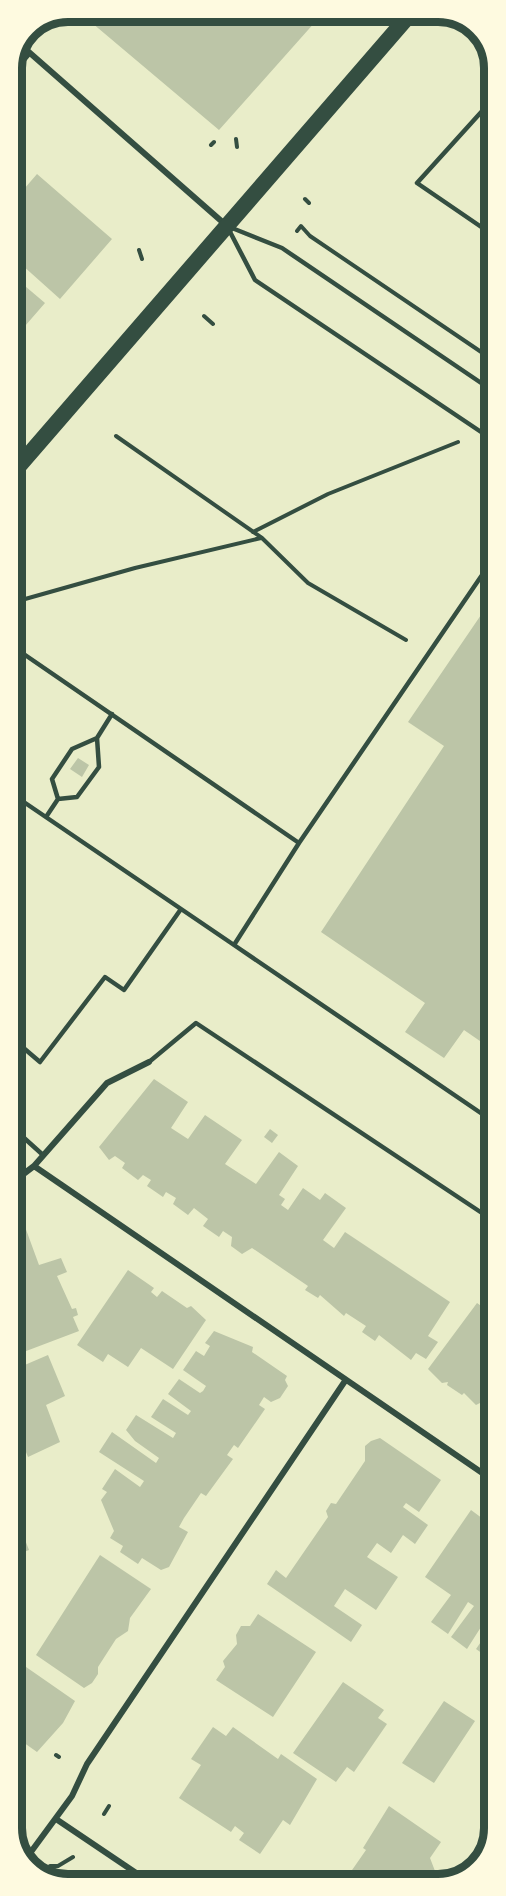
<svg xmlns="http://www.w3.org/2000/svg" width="506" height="1896" font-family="Quicksand,sans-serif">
	<rect width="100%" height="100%" fill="#e9edc9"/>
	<path fill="#bcc5a7" d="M79 12H324L219 130Z
		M37 174 112 239 60 299 12 256V203Z
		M12 275 45 303 12 341Z
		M483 612 493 620V1050L464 1030 444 1058 405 1032 425 1003 321 932 444 746 408 722Z
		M78 758 89 765 82 777 70 769Z
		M154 1079 188 1102 171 1128 188 1139 205 1115 242 1140 225 1164 256 1184 279 1152 298 1166 279 1195 285 1199 281 1205 288 1210 303 1188 320 1200 325 1193 346 1208 323 1240 334 1248 345 1232 450 1302 428 1336 438 1342 426 1359 416 1353 411 1360 379 1335 375 1341 362 1332 366 1326 346 1313 344 1316 320 1295 318 1298 305 1290 308 1286 252 1248 242 1254 231 1246 232 1237 223 1231 219 1237 203 1226 208 1219 194 1208 188 1215 173 1204 176 1198 166 1192 163 1197 147 1186 151 1180 143 1175 138 1180 122 1168 125 1163 115 1156 109 1160 99 1147Z
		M270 1129 278 1135 272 1143 264 1137Z
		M24 1224 39 1265 61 1258 67 1272 57 1276 72 1309 76 1308 78 1315 73 1317 79 1331 13 1356V1228Z
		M128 1270 154 1288 151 1292 157 1297 162 1291 187 1308 191 1306 206 1320 173 1369 141 1348 128 1367 108 1354 103 1362 77 1345Z
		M477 1303 494 1315V1392L484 1406 480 1403 476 1405 464 1393 462 1395 447 1385 448 1382 442 1383 428 1369Z
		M214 1331 253 1347 252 1352 287 1376 285 1380 288 1386 280 1398 271 1402 264 1397 259 1405 265 1409 238 1448 234 1445 227 1455 233 1459 206 1496 201 1493 184 1518 179 1527 188 1532 169 1567 161 1570 142 1558 138 1564 120 1552 123 1546 110 1538 114 1531 101 1500 107 1492 102 1489 115 1469 140 1487 144 1481 99 1452 112 1432 156 1463 159 1458 135 1441 126 1430 136 1415 173 1438 176 1433 151 1417 163 1399 188 1415 191 1411 168 1394 179 1379 200 1393 203 1391 206 1386 183 1370 196 1351 204 1356 210 1346 205 1343Z
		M48 1355 65 1396 46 1405 60 1442 28 1457 13 1420V1402L20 1399 17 1391 13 1393V1370Z
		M380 1438 441 1480 419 1512 406 1503 403 1507 428 1525 415 1544 403 1535 391 1553 377 1543 367 1557 398 1577 376 1610 345 1589 334 1606 362 1625 351 1642 267 1584 276 1570 286 1578 328 1517 326 1511 331 1503 336 1504 365 1461V1446L371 1441Z
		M471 1510 494 1527 485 1543 494 1550V1620L488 1616 467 1649 451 1637 474 1606 468 1602 448 1634 431 1622 451 1595 425 1577Z
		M20 1527 29 1550 13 1556V1531Z
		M100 1555 151 1589 130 1618 128 1631 116 1639 98 1667V1674L92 1683 84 1688 36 1655Z
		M258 1614 316 1652 273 1717 216 1680 225 1667 223 1661 237 1644 236 1635 241 1626H250Z
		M494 1623V1653L490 1659 476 1649Z
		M13 1651 16 1660 75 1701 63 1723 37 1752 20 1740 23 1735 13 1728Z
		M343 1682 384 1710 378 1718 387 1724 354 1772 347 1767 336 1782 293 1753Z
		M444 1701 475 1721 434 1783 402 1763Z
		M213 1727 226 1736 233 1727 278 1759 281 1754 317 1779 290 1825 283 1820 260 1854 239 1840 244 1833 235 1826 231 1832 179 1798 201 1765 191 1759Z
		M389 1806 441 1842 430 1858 435 1871 428 1881 421 1883H343L366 1850 363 1848Z"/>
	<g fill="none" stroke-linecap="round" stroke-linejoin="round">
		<path stroke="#344e41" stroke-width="4" d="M236 139 237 147
			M211 145 214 142
			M305 199 309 203
			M297 231 301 226 310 236 493 360
			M139 250 142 259
			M204 316 213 324
			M116 436 262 538 308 583 406 640
			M253 532 328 494 458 442
			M18 601 135 568 261 538
			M12 685H16
			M56 1755 59 1757
			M104 1814 109 1806
			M50 1866H58L73 1857"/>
		<path stroke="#344e41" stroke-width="4.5" d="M12 74 30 53
			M493 99 417 183 493 235
			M228 228 255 280 493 440
			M232 228 282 248 493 391
			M12 646 299 843
			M97 738 99 767 77 797 58 799 52 779 72 749 97 738 112 714
			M12 794 234 945 299 843 493 559
			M46 817 58 799
			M234 945 494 1122
			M13 1039 40 1062 105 977 124 990 181 909
			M149 1062 196 1023 494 1221
			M13 1128 43 1155"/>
		<path stroke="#344e41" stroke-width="6" d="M22 46 227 226
			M34 1166 494 1481
			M13 1182 34 1166 107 1083 149 1062
			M56 1819 151 1883
			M25 1860 72 1796 87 1764 345 1381"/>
		<path stroke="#344e41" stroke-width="16" d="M12 474 412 12"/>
	</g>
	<path d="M0 0H506V1896H0ZM68 22H438A46 46 0 0 1 484 68V1828A46 46 0 0 1 438 1874H68A46 46 0 0 1 22 1828V68A46 46 0 0 1 68 22Z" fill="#fefae0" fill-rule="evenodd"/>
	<path fill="none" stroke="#344e41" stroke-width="8" d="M68 22H438A46 46 0 0 1 484 68V1828A46 46 0 0 1 438 1874H68A46 46 0 0 1 22 1828V68A46 46 0 0 1 68 22Z"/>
</svg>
